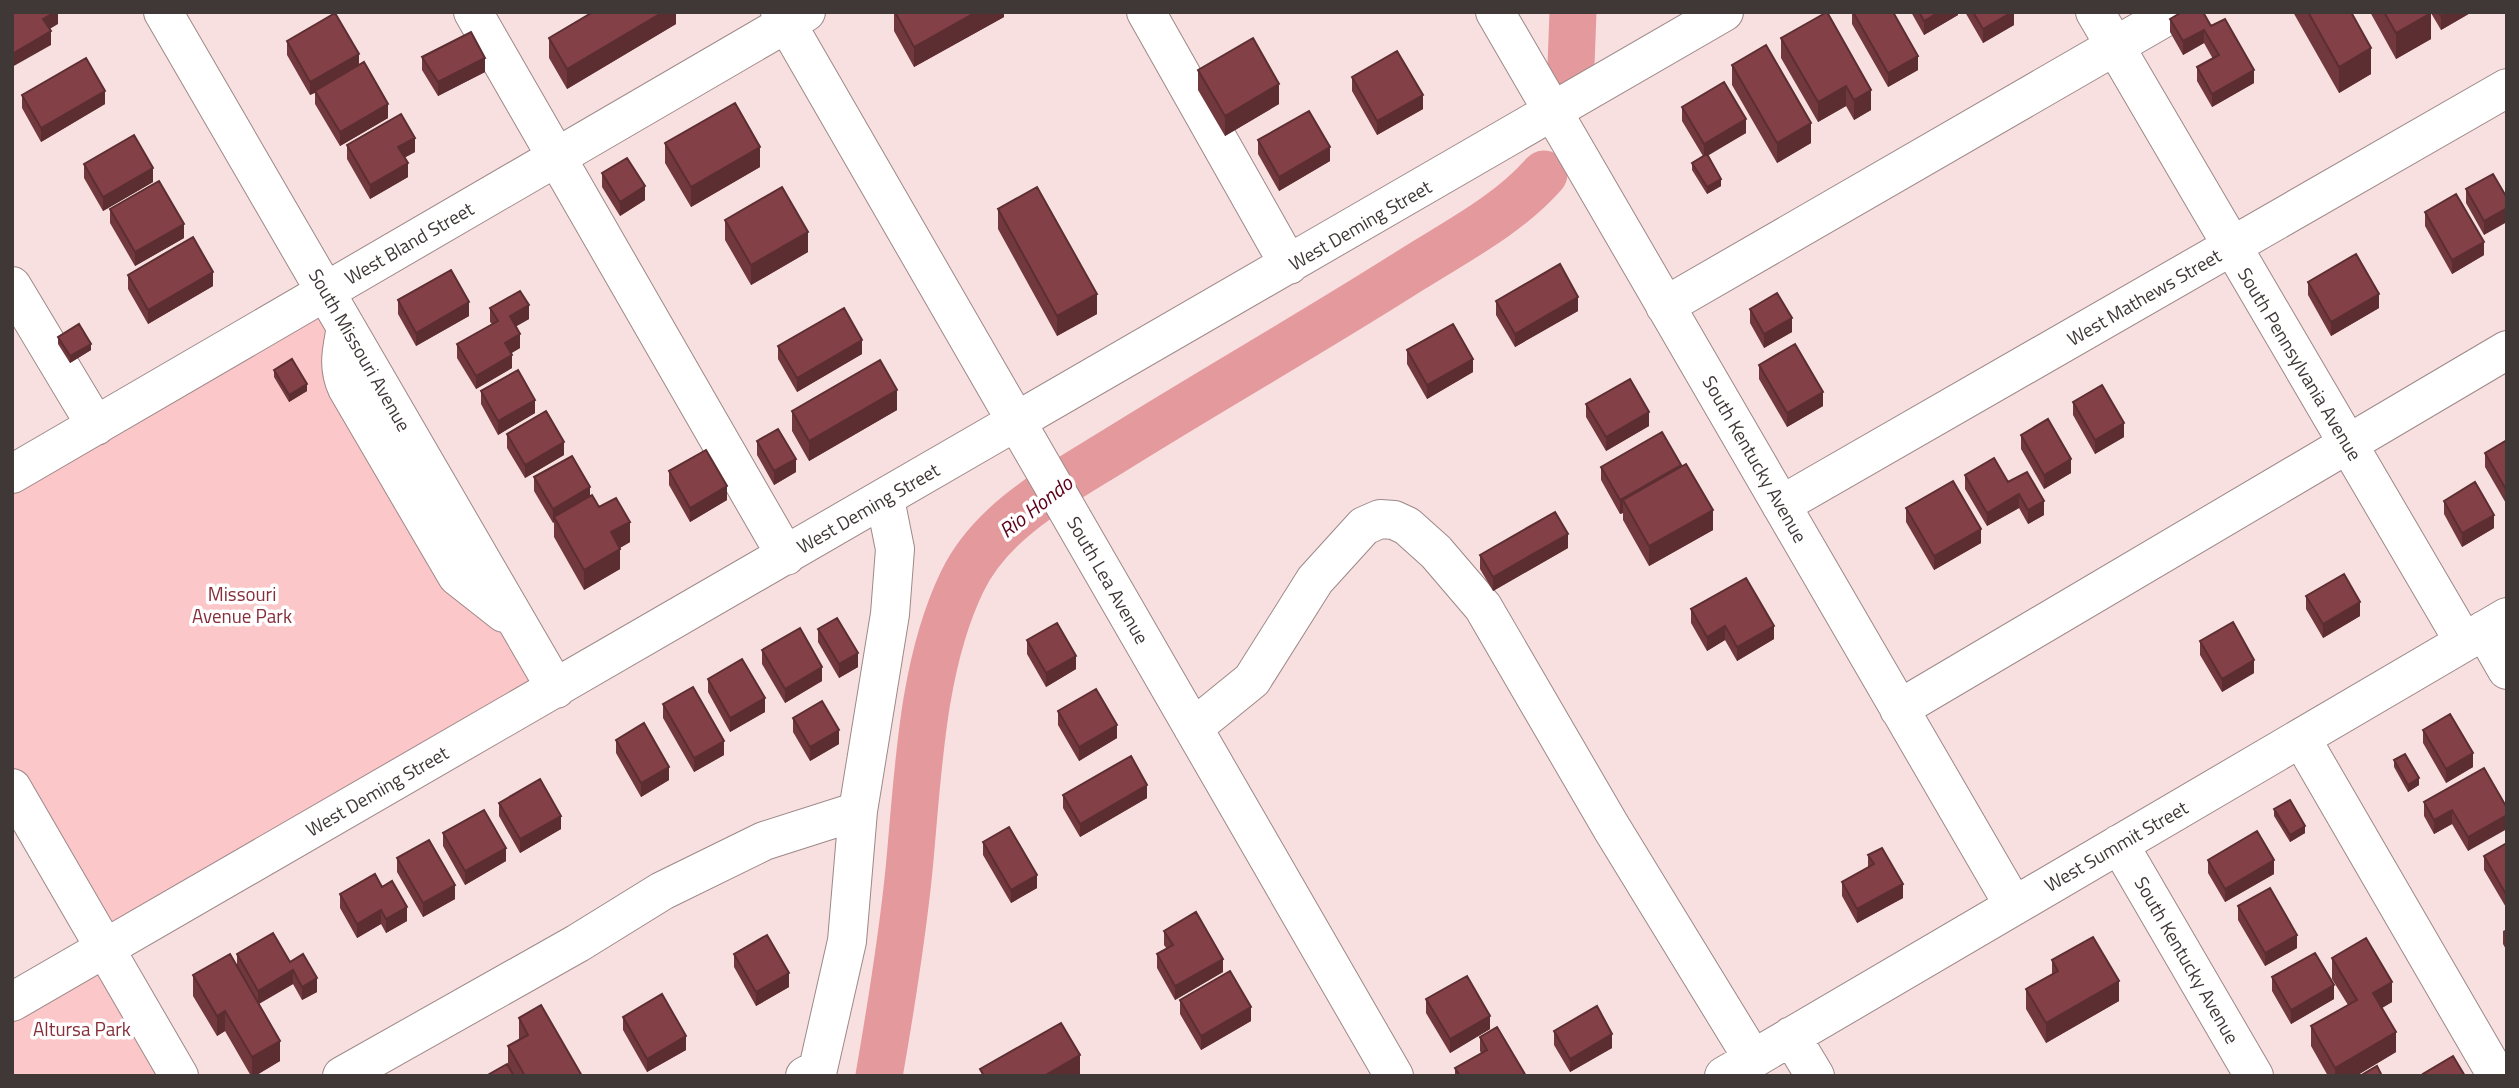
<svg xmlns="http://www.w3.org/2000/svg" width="2519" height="1088" font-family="'Titillium Web',sans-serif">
	<rect width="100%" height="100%" fill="#f8e0e1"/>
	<path fill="#fcc7c9" d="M326 292 556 689 105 948 12 788V474Z
		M100 965 164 1076H12V1016Z"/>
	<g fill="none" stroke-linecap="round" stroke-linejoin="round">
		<path stroke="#e4999d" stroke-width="47" d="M1571 65 1573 12
			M879 1076C891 1007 902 939 909 870 918 777 921 667 962 582 991 521 1057 486 1112 452 1211 390 1312 333 1411 270 1457 241 1508 215 1544 174"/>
		<g stroke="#9e8888" stroke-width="40">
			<path id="minor" d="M163 12 556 689
				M473 12 786 556
				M780 12 1394 1076
				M1146 12 1289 265
				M1495 12 2014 906
				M2095 12 2464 642
				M12 286 96 426
				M1665 306 2174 12
				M346 327C342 350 337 366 347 388L457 576 504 613
				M12 474 806 12
				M1781 505 2507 88
				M2484 630 2507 670
				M1899 709 2507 350
				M1193 728 1252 680 1315 580 1364 526 1380 519 1394 520 1407 526 1436 552 1483 607 1611 827 1753 1059
				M2301 738 2497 1076
				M12 788 179 1076
				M2119 844 2254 1076
				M12 1002 1724 12
				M1791 1036 1815 1076
				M342 1076 578 943 662 891 764 841 858 811
				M805 1076 818 1069 847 941 858 811 890 614 895 549 885 499
				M1724 1076 2507 617"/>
		</g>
		<use href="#minor" stroke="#fff" stroke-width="38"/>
	</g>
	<path fill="#71383d" d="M676 12V24L567 89 549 58V38Z
		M894 12H1004V17L914 67 894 31Z
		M1852 12H1893L1918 70 1888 87 1852 24Z
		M1911 12H1958V15L1924 35Z
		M1965 12H2014V25L1983 43Z
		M2293 12H2351L2371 74 2339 93Z
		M2370 12H2472L2441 30 2431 13V39L2396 59Z
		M2170 19 2211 26 2254 83 2212 107 2197 81V67L2213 59 2204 43 2183 55 2170 32Z
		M1781 38 1871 90V110L1854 120 1846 106 1818 122 1781 58Z
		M287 41 359 66 388 118 340 146 315 104V93L310 95 287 55Z
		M422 57 485 72 438 96 422 70Z
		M1732 65 1811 143 1777 163 1732 85Z
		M1198 70 1279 104 1225 136 1198 90Z
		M1352 77 1423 109 1377 135 1352 91Z
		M22 95 105 104 41 142 22 108Z
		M1682 107 1746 133 1707 155 1721 186 1707 194 1692 170V163L1703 156 1682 121Z
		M1258 140 1330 161 1279 191 1258 154Z
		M665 143 760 167 691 207 665 163Z
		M347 145 415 152 404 158 408 177 370 199 347 159Z
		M84 164 153 182 103 211 84 178Z
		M602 173 645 200 620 216 602 187Z
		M2466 189 2507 198 2484 235 2466 203Z
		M110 209 184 238 135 266 110 223Z
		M998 209 1097 314 1057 336 998 229Z
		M2425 212 2484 255 2452 274 2425 226Z
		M725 220 808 252 751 285 725 240Z
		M128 275 213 286 148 324 128 289Z
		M2308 282 2379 308 2331 336 2308 295Z
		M398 300 469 316 416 346 398 314Z
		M1496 301 1578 311 1515 347 1496 315Z
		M490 308 529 319 516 326 520 348 511 353 512 368 476 389 457 358V344L492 324 490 322Z
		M1750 309 1792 332 1764 348 1750 323Z
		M58 337 91 350 70 363 58 344Z
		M778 346 862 354 797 392 778 359Z
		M1407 350 1473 372 1427 399 1407 364Z
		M1759 365 1823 406 1787 427 1759 379Z
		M274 370 307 391 289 402 274 377Z
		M481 391 535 413 498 435 481 404Z
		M2073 402 2124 437 2095 454 2073 415Z
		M1586 404 1649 426 1606 451 1586 417Z
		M897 410 809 461 792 431V411Z
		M507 434 564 455 525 478 507 448Z
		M2021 435 2071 473 2044 489 2021 449Z
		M2507 440V505L2485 467V453Z
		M757 441 796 472 774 485 757 455Z
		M1681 466 1713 530 1649 566 1623 520V513L1620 514 1601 480V467Z
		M669 471 727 500 690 522 669 485Z
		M1965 475 2008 482 2044 515 2028 524 2019 508 1987 526 1965 489Z
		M534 477 590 495 599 507 630 542 620 548V569L584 590 554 537V522L553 523 534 491Z
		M2444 501 2494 528 2462 547 2444 514Z
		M1906 508 1981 543 1934 570 1906 522Z
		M1568 548 1493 591 1480 569V555Z
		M2306 596 2360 616 2323 638 2306 609Z
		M1691 609 1774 639 1737 661 1725 640 1707 651 1691 623Z
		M818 629 858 667 839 678 818 642Z
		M1027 640 1076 669 1046 687 1027 654Z
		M2200 641 2254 673 2222 692 2200 655Z
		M762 650 822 681 785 703 762 664Z
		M708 679 765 712 730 732 708 692Z
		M663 704 724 755 694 772 663 718Z
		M1058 711 1117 738 1079 761 1058 725Z
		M793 718 839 744 810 761 793 732Z
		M2423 730 2473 767 2446 783 2423 743Z
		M616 740 669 780 641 797 616 753Z
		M2394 760 2419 785 2408 792 2394 767Z
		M1063 795 1147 798 1080 837 1063 808Z
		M2424 802 2507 808 2468 851 2452 824 2434 834 2424 816Z
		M499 803 561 829 520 853 499 816Z
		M2274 809 2305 833 2290 842 2274 816Z
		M443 833 506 861 465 885 443 846Z
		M983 842 1037 888 1011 903 983 855Z
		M2507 843V909L2484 870V856Z
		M1868 855 1903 898 1857 923 1842 896V882L1868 867Z
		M397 858 455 899 423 917 397 872Z
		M2208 860 2274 874 2225 902 2208 873Z
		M382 887 407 921 386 933 381 924 357 938 340 908V894Z
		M2238 906 2297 948 2265 966 2238 920Z
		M2507 929V951L2503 944V931Z
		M1164 931 1223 972 1175 1000 1157 968V954L1167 949 1164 945Z
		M237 954 290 962 317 992 302 1000 293 984 259 1004 280 1061 255 1076H251L225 1031 217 1036 193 996V975L237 965Z
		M734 954 789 987 756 1006 734 967Z
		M2332 958 2392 1002 2382 1008 2396 1052 2356 1076H2328L2311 1046V1026L2348 1005 2332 979Z
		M2052 960 2119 1001 2046 1043 2026 1009V989L2052 974Z
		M2272 977 2334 999 2291 1024 2272 991Z
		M1426 999 1490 1029 1450 1053 1426 1013Z
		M1180 1000 1251 1021 1201 1050 1180 1014Z
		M623 1017 686 1050 647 1072 623 1030Z
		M519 1018 582 1076H486L508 1066V1046L519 1040Z
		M1554 1031 1612 1048 1570 1072 1554 1045Z
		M1480 1037 1526 1076H1455V1068L1481 1053 1480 1051Z"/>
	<path fill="#5c2e32" d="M55 12H58V24L43 33V19Z
		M663 12H676V24L567 89V69Z
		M976 12H1004V17L914 67V47Z
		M1939 12H1958V15L1924 35V21Z
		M2012 12H2014V25L1983 43V29Z
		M2448 12H2472L2441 30V16Z
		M2431 13V39L2396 59V33Z
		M2204 30V43L2183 55V41Z
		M51 31V45L12 67V54Z
		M2371 48V74L2339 93V67Z
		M359 54V68L310 95V82Z
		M1918 56V70L1888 87V73Z
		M485 58V72L438 96V82Z
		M2254 70V83L2212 107V94Z
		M1279 84V104L1225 136V116Z
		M1846 86V106L1818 122V102Z
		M1871 90V110L1854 120V100Z
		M105 91V104L41 142V128Z
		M1423 95V109L1377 135V121Z
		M388 104V118L340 146V132Z
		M1746 119V133L1704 158V144Z
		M1811 123V143L1777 163V143Z
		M415 138V152L398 161V147Z
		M760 147V167L691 207V187Z
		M1330 147V161L1279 191V177Z
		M408 163V177L370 199V185Z
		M153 168V182L103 211V197Z
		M1721 179V186L1707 194V187Z
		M645 186V200L620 216V202Z
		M2507 208V222L2484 235V221Z
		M184 224V238L135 266V252Z
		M808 232V252L751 285V265Z
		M2484 242V255L2452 274V260Z
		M213 272V286L148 324V310Z
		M1097 294V314L1057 336V316Z
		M2379 294V308L2331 336V322Z
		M1578 297V311L1515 347V334Z
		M469 302V316L416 346V333Z
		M529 305V319L510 330V316Z
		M1792 318V332L1764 348V334Z
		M520 334V348L505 357V343Z
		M862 340V354L797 392V378Z
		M91 344V350L70 363V356Z
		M512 355V368L476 389V376Z
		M1473 359V372L1427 399V385Z
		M307 384V391L289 402V395Z
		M897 390V410L809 461V441Z
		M1823 392V406L1787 427V413Z
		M535 400V413L498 435V421Z
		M1649 412V426L1606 451V437Z
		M2124 423V437L2095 454V440Z
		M564 442V455L525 478V465Z
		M796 459V472L774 485V471Z
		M2071 459V473L2044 489V475Z
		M1681 465V479L1623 500V513L1620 514V500Z
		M727 486V500L690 522V508Z
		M590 487V501L554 517V522L553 523V509Z
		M2019 494V508L1987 526V513Z
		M2044 501V515L2028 524V510Z
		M1713 510V530L1649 566V546Z
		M2494 515V528L2462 547V533Z
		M630 522V542L611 553V532Z
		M1981 529V543L1934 570V556Z
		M1568 534V548L1493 591V577Z
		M620 549V569L584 590V570Z
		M2360 602V616L2323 638V624Z
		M1725 626V640L1707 651V637Z
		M1774 626V639L1737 661V647Z
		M858 653V667L839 678V664Z
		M1076 656V669L1046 687V673Z
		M2254 660V673L2222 692V679Z
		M822 667V681L785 703V689Z
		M765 698V712L730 732V718Z
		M1117 725V738L1079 761V747Z
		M839 730V744L810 761V747Z
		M724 741V755L694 772V758Z
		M2473 753V767L2446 783V769Z
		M669 767V780L641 797V783Z
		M2419 778V785L2408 792V785Z
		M1147 785V798L1080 837V824Z
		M2452 810V824L2434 834V820Z
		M2507 815V829L2468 851V837Z
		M561 816V829L520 853V839Z
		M2305 826V833L2290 842V835Z
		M506 848V861L465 885V871Z
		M2274 860V874L2225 902V889Z
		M1037 875V888L1011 903V890Z
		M1903 884V898L1857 923V909Z
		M455 885V899L423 917V903Z
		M407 907V921L386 933V919Z
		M381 910V924L357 938V924Z
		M2297 935V948L2265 966V953Z
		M1223 959V972L1175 1000V986Z
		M293 970V984L258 1004V991Z
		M789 973V987L756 1006V992Z
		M317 978V992L302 1000V987Z
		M2119 981V1001L2046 1043V1023Z
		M2392 982V1002L2373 1013V993Z
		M2334 985V999L2291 1024V1010Z
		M1251 1007V1021L1201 1050V1036Z
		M225 1011V1031L217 1036V1016Z
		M1490 1016V1029L1450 1053V1039Z
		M2396 1032V1052L2356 1076H2335V1068Z
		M1612 1034V1048L1570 1072V1059Z
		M686 1036V1050L647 1072V1059Z
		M280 1041V1061L255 1076H252V1057Z
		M1080 1055V1075L1044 1076Z"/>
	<path fill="#834147" stroke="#5c2e32" stroke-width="2" d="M12 12H55L43 19 51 31 12 54Z
		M593 12H663L567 69 549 38Z
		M895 12H976L914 47Z
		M1827 12 1871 90 1854 100 1846 86 1818 102 1781 38Z
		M1853 12H1893L1918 56 1888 73Z
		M1919 12H1939L1924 21Z
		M1973 12H2012L1983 29Z
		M2182 12H2203L2211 26 2225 19 2254 70 2212 94 2197 67 2219 55 2204 30 2183 41 2170 19Z
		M2308 12H2351L2371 48 2339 67Z
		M2384 12H2431V13L2396 33Z
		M2438 12H2448L2441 16Z
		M335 13 359 54 310 82 287 41Z
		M471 32 485 58 438 82 422 57Z
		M1253 38 1279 84 1225 116 1198 70Z
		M1766 45 1811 123 1777 143 1732 65Z
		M1397 51 1423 95 1377 121 1352 77Z
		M86 58 105 91 41 128 22 95Z
		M364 62 388 104 340 132 315 91Z
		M1724 82 1746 119 1704 144 1682 107Z
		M735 103 760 147 691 187 665 143Z
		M1309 111 1330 147 1279 177 1258 140Z
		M401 114 415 138 398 147 408 163 370 185 347 145Z
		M134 135 153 168 103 197 84 164Z
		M1707 154 1721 179 1707 187 1692 163Z
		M627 158 645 186 620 202 602 173Z
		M2493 174 2507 198V208L2484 221 2466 189Z
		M159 181 184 224 135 252 110 209Z
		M782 187 808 232 751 265 725 220Z
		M1037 187 1097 294 1057 316 998 209Z
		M2456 194 2484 242 2452 260 2425 212Z
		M193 237 213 272 148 310 128 275Z
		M2356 254 2379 294 2331 322 2308 282Z
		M1560 264 1578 297 1515 334 1496 301Z
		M451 270 469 302 416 333 398 300Z
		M520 291 529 305 510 316 520 334 505 343 512 355 476 376 457 344 498 321 490 308Z
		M1777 293 1792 318 1764 334 1750 309Z
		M844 308 862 340 797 378 778 346Z
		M79 324 91 344 70 356 58 337Z
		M1453 324 1473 359 1427 385 1407 350Z
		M1795 344 1823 392 1787 413 1759 365Z
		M292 359 307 384 289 395 274 370Z
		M880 360 897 390 809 441 792 411Z
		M518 370 535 400 498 421 481 391Z
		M1630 379 1649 412 1606 437 1586 404Z
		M2102 385 2124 423 2095 440 2073 402Z
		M546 411 564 442 525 465 507 434Z
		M2048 419 2071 459 2044 475 2021 435Z
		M778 429 796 459 774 471 757 441Z
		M1662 432 1681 465 1620 500 1601 467Z
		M2507 440V491L2485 453Z
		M706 450 727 486 690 508 669 471Z
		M572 456 590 487 553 509 534 477Z
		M1994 458 2008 482 2027 472 2044 501 2028 510 2019 494 1987 513 1965 475Z
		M1686 464 1713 510 1649 546 1623 500Z
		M1953 481 1981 529 1934 556 1906 508Z
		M2475 482 2494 515 2462 533 2444 501Z
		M592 495 599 507 616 498 630 522 611 532 620 549 584 570 554 517Z
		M1555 512 1568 534 1493 577 1480 555Z
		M2344 574 2360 602 2323 624 2306 596Z
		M1746 578 1774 626 1737 647 1725 626 1707 637 1691 609Z
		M837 618 858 653 839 664 818 629Z
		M2233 622 2254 660 2222 679 2200 641Z
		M1057 623 1076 656 1046 673 1027 640Z
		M800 628 822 667 785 689 762 650Z
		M742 659 765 698 730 718 708 679Z
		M693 687 724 741 694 758 663 704Z
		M1096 689 1117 725 1079 747 1058 711Z
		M822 701 839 730 810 747 793 718Z
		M2450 714 2473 753 2446 769 2423 730Z
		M644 723 669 767 641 783 616 740Z
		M2405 754 2419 778 2408 785 2394 760Z
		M1131 756 1147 785 1080 824 1063 795Z
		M2484 768 2507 808V815L2468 837 2452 810 2434 820 2424 802Z
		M540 779 561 816 520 839 499 803Z
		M2290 800 2305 826 2290 835 2274 809Z
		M484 810 506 848 465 871 443 833Z
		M1009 827 1037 875 1011 890 983 842Z
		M2257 831 2274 860 2225 889 2208 860Z
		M429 840 455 885 423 903 397 858Z
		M2507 843V896L2484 856Z
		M1882 848 1903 884 1857 909 1842 882 1874 864 1868 855Z
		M375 874 382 887 392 881 407 907 386 919 381 910 357 924 340 894Z
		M2270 888 2297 935 2265 953 2238 906Z
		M1196 912 1223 959 1175 986 1157 954 1173 945 1164 931Z
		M273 933 290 962 303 954 317 978 302 987 293 970 258 991 237 954Z
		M767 935 789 973 756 992 734 954Z
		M2093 937 2119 981 2046 1023 2026 989 2058 971 2052 960Z
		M2366 938 2392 982 2373 993 2396 1032 2335 1068 2311 1026 2357 1000 2332 958Z
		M2315 953 2334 985 2291 1010 2272 977Z
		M230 954 280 1041 252 1057 225 1011 217 1016 193 975Z
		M1230 971 1251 1007 1201 1036 1180 1000Z
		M1467 976 1490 1016 1450 1039 1426 999Z
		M662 994 686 1036 647 1059 623 1017Z
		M541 1005 582 1076H525L508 1046 528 1035 519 1018Z
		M1597 1006 1612 1034 1570 1059 1554 1031Z
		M1061 1023 1080 1055 1044 1076H984L980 1069Z
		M1497 1027 1526 1076H1460L1455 1068 1487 1050 1480 1037Z
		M2453 1056 2465 1076H2424L2423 1074Z
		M507 1064 514 1076H486Z
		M2377 1066 2382 1076H2360Z"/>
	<g text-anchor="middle" stroke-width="7" stroke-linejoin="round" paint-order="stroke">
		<g font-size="19" fill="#403737" stroke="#fff">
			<text transform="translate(1360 225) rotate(-30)" y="7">West Deming Street</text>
			<text transform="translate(409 243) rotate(-30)" y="7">West Bland Street</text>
			<text transform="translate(2144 297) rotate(-30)" y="7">West Mathews Street</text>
			<text transform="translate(360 350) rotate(60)" y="7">South Missouri Avenue</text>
			<text transform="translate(2300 364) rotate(59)" y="7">South Pennsylvania Avenue</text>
			<text transform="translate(1755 459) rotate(60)" y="7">South Kentucky Avenue</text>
			<text transform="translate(868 508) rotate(-30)" y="7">West Deming Street</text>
			<text transform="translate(1108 580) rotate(60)" y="7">South Lea Avenue</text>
			<text transform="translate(377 791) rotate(-30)" y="7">West Deming Street</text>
			<text transform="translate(2116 846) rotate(-30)" y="7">West Summit Street</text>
			<text transform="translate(2187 960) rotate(60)" y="7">South Kentucky Avenue</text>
		</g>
		<g font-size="19" fill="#862e3a" stroke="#fff">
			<text x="242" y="601">Missouri<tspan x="242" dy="22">Avenue Park</tspan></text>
			<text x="82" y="1036">Altursa Park</text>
		</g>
		<g font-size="21" font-style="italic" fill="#5e021a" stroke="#fff">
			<text transform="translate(1036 507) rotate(-38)" y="7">Rio Hondo</text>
		</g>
	</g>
	<rect width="2519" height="1088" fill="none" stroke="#403737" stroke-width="28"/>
</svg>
